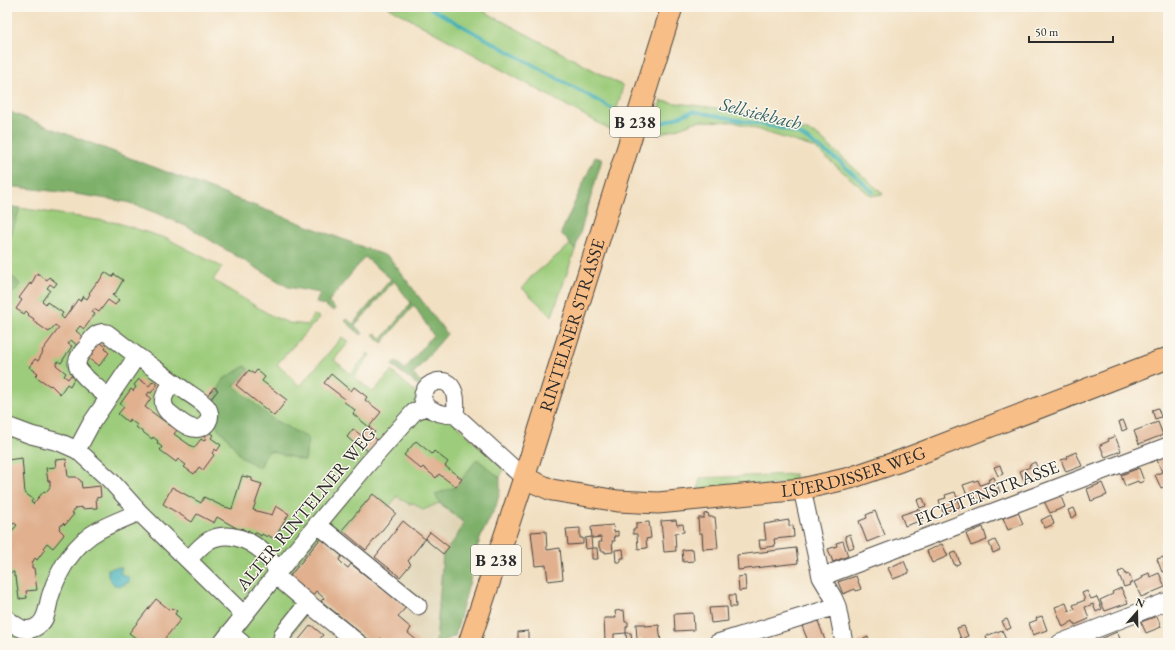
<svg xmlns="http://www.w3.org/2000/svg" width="1175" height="650" font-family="'EB Garamond',serif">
	<rect width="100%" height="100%" fill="#fbf7ec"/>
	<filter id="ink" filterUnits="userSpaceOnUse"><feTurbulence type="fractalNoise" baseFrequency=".025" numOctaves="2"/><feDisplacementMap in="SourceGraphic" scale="8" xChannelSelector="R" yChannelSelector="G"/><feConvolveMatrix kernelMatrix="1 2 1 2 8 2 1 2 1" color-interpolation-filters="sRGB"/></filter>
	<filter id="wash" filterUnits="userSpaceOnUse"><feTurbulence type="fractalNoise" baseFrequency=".012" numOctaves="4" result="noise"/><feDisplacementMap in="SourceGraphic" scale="16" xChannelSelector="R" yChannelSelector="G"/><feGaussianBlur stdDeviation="0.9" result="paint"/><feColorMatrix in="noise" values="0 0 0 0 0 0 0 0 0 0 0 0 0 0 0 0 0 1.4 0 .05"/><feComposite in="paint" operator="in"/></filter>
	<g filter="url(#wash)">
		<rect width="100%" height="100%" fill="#f2e0c2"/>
		<path fill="#dfd3b4" d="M373 494 397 496 409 504 439 502 464 523 456 538 443 554 436 643H287L280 585 321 534 342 530Z"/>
		<path fill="#9dcc7b" stroke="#647c53" d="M388 7H476L623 86 611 130Z
			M661 101 748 112 816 134 883 194 871 196 815 148 734 122 698 121 659 135 651 131Z
			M7 206 118 223 168 239 222 267 213 280 272 316 289 323 308 325 313 315 320 317 277 364 300 386 342 337 349 342 334 360 351 374 368 353 370 355 354 377 373 392 391 371 418 394 415 403 451 419 503 469 500 478 464 523 439 503 423 510 414 503 409 504 397 496 389 507 373 494 342 530 321 534 280 585 308 610 287 643H7Z
			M571 244 575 250 552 316 522 288 531 277Z
			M795 474V483L698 491 700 478Z"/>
		<path fill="#7eb06b" stroke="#546e4b" d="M7 111 389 257 447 334 413 374 422 383 419 386 392 365 395 361 405 369 433 335 414 305 382 343 373 335 375 333 382 339 411 303 394 281 355 326 363 333 361 335 345 321 347 319 353 324 391 279 365 257 328 302 336 309 334 311 324 305 316 303 320 293 288 287 190 228 159 214 127 202 69 193 7 186Z
			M595 157 602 159 575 250 561 233Z
			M7 206 20 208 7 247Z
			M7 271 21 285 12 294 7 296Z
			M245 366 249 370 234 386 272 419 308 438 305 461 270 451 265 456 260 468 241 457 230 441 215 425 216 411 214 401 218 390 224 379Z
			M477 459 500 478V491L496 506 482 534 476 550 473 569 455 636 440 643H436L443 554 456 538 464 523 439 502 435 494 456 487Z"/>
		<path fill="#3eafb8" stroke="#346d72" d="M118 567 122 568 120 573 130 578 129 582 121 586 114 585 108 577V569Z"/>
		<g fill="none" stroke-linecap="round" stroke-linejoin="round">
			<path stroke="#3eafb8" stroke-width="3.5" d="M428 7 611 108
				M650 122 660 124 693 111 784 129 801 135 839 161 873 192"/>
		</g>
		<g id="blocks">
			<path fill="#e0b08f" d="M105 272 112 277 114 274 123 280 115 294 114 293 112 295 119 300 115 305 108 300 99 312 94 309 92 312 95 314 84 329 80 326 76 331 86 339 97 340 106 347 105 349 109 353 99 366 85 356 80 348 71 340 68 344 72 346 61 363 58 361 56 365 66 373 64 376 68 379 71 375 75 377 70 386 67 384 60 394 51 385 50 386 35 376 38 373 29 367 35 359 38 361 43 352 42 351 59 328 55 325 49 332 33 321 34 319 28 315 29 314 26 311 24 314 16 309 22 300 19 298 30 283 31 285 37 273 47 280 49 277 57 283 54 287 50 284 47 288 50 290 42 301 46 304 47 302 63 313 61 316 64 319 78 299 80 301 83 296 87 299 90 294 89 293 97 282 98 283Z
				M249 370 254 374 257 370 265 377 262 381 287 400 274 416 236 385Z
				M331 374 351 391 354 387 367 397 365 400 381 412 369 427 353 414 355 410 343 401 345 399 324 383Z
				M139 379 149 386 153 381 157 385 151 393 149 392 147 395 151 398 145 407 171 426 174 420 181 425 174 434 194 448 201 439 204 441 206 438 202 435 206 430 213 435 211 438 221 445 217 451 215 449 212 453 214 455 203 470 199 467 194 474 184 467 186 465 178 459 176 462 160 450 162 447 157 443 158 441 153 437 152 439 136 427 137 425 129 419 128 422 118 414 124 407 120 404 131 389 133 391 136 387 134 385Z
				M214 387 218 390 211 399 207 396Z
				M1158 408 1161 417 1155 419 1152 410Z
				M1123 420 1127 429 1122 431 1119 422Z
				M1158 422 1163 435 1139 444 1134 431Z
				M369 427 375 432 372 435 378 441 369 452 357 442 355 444 347 437 353 429 362 436Z
				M1115 436 1121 451 1105 457 1100 445 1109 441 1108 439Z
				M416 441 432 454 434 451 448 462 445 466 462 479 456 487 439 474 436 478 423 467 421 469 404 455Z
				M1076 452 1082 466 1066 472 1061 460 1068 458 1067 456Z
				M1168 452V481H1166L1168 485 1161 488 1155 475 1162 472 1157 460 1167 455Z
				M22 458 25 493 33 499 31 502 33 504 44 491 46 492 50 487V481H48L46 468 56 467 55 460 66 459 68 477H76L81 481 82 488 100 486 101 497 96 498 97 508 82 509V507L76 508 72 513 74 514 65 525 63 523 60 527 59 529 64 534 63 536 53 548 47 543 43 548 45 549 37 560 35 558 32 563V568H34L37 590 26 591 27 598 19 599 16 577H14V572L7 573V540L9 537 8 536 17 525 14 523 12 525 7 520V460Z
				M1035 462 1041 477 1025 483 1020 471 1030 467 1029 465Z
				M1000 465 1003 474 998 476 994 467Z
				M1139 468 1144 481 1139 483 1138 481 1125 486 1121 475Z
				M242 476 252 478V481L262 484 253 510 272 515 276 506 289 514 274 539 268 535 267 537 262 534 261 536 255 532 254 534 248 530 247 532 242 528 240 530 217 517 214 523 197 514 192 522 163 504 172 487 201 503 204 497 222 506 232 509Z
				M994 477 1000 492 975 502 972 493 967 495 963 485 978 480 980 485 989 482 988 480Z
				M1102 483 1107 495 1091 501 1087 489Z
				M955 492 960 507 943 513 939 500 946 498 945 495Z
				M373 494 396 513 366 550 342 530Z
				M1060 494 1065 507 1050 513 1044 501Z
				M923 498 926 506 920 508 917 500Z
				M1074 508 1077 515 1071 518 1068 510Z
				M919 509 923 520 905 526 901 515Z
				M875 511 885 535 867 542 859 521 867 518 866 515Z
				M1018 512 1023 524 1008 530 1003 518Z
				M708 513 709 517H715L718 548 703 549 702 533H699L698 518H704V514Z
				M1051 515 1054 524 1045 528 1041 520Z
				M676 520 677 525 683 524 684 532 675 533 676 551 664 552 661 521Z
				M789 520V526L793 525 794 537 774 539 775 546 760 548 759 540H766L764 524Z
				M403 521 425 539 430 532 449 547 443 554 425 539 408 561 411 564 400 577 375 557Z
				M649 522 651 538 646 539 647 548 638 549 637 534H633V529H636V523Z
				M613 525 614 532 618 531V536H614L615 541H612L613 552 605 553V551H601V548H599V542H602L601 537 592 538 591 527Z
				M983 527 987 540 971 546 966 534Z
				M580 528V538H583V544L568 545 566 529Z
				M546 531 547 550 560 548 563 579 548 581 546 565 535 566 531 532Z
				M850 534 854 547 849 549 845 536Z
				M591 537 592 548 586 549 585 538Z
				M321 538 342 556 339 560 343 564 348 568 351 564 406 607 398 617 411 628 408 633 420 643H386L381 638 377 643H373L321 601 324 598 316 591 312 596 289 577Z
				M995 540 1000 550 993 553 989 543Z
				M843 541 848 556 833 562 828 549 837 546 836 543Z
				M942 544 948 556 932 563 927 551Z
				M592 548H597L598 559H592Z
				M796 548 798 563 738 570 737 555Z
				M623 549 624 558H621V562H616L615 550Z
				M693 549 694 561 683 562 682 550Z
				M956 552 960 563 955 566 950 554Z
				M1163 557 1168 570 1162 572 1157 559Z
				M904 561 909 573 893 579 888 568Z
				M1124 570 1126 575 1129 574 1132 582 1129 584 1130 585 1124 587 1118 572Z
				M1149 573 1150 577 1159 573 1165 587 1141 597 1134 582 1143 578 1142 576Z
				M745 576 746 590 739 591 738 577Z
				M856 576 861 589 856 591 855 589 843 594 838 582Z
				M1121 588 1128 603 1105 611 1100 600 1113 594 1112 592Z
				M1087 591 1091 599 1097 597 1102 609 1096 612 1093 604 1085 607 1089 619 1075 625 1073 621 1063 627 1055 607 1066 603 1069 611 1075 609 1073 605 1085 600 1082 593Z
				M729 595H735L736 607H730Z
				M156 599 170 610 172 608 177 611 175 614 181 619 161 643H142L129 633Z
				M727 607 728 621 711 623 709 608Z
				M624 610 625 622H628V626L626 627V633H631L632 643H627L626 633 614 634V641H605L604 618H616L615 611Z
				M693 613 694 630 675 631 674 614Z
				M1042 616 1047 630 1033 635 1029 623 1037 620 1036 618Z
				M1157 616 1161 627 1146 633 1141 622Z
				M1007 619 1011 628 1006 630 1002 621Z
				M818 621 826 643H813L812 640 808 641 802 626Z
				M636 624H645V626L659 625 661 642 646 643V639L637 640Z
				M311 625 323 635 318 641 321 643H296Z
				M964 626 968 636 961 639 957 628Z
				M1002 630 1007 643H988L986 636Z
				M528 631V643H518V632Z
				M1117 632 1122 643 1129 640 1130 643H1099L1098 640Z
				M868 637 869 643H859V641Z
				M769 639 771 643H757Z"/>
		</g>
	</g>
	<g filter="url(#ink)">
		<use href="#blocks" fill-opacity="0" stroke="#494642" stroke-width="1"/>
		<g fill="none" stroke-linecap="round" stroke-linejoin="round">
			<g stroke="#494642" stroke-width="19">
				<path id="minor" d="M89 343C94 336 98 331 107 333L137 356
					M85 349C81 353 78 357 77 363 76 372 100 390 108 397
					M455 415C463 356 404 388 429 408 437 414 445 415 455 415L524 478
					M7 426 31 435 59 442 77 450 110 480 139 512 244 615
					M77 450 92 422 137 356C154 368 170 380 187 392 193 396 201 401 206 406 215 416 206 431 193 428 185 427 175 417 168 412 158 401 166 392 173 382
					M802 489 821 577 833 597 837 606 844 643
					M317 524 418 606
					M188 560C194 554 200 546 208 541 226 530 249 539 263 552 269 558 273 565 279 571
					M275 575 308 603 283 634 281 643
					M821 577 1168 446
					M308 603 358 643
					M7 619C17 627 27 635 39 625 48 618 47 605 51 594 59 569 75 543 99 530 112 523 126 518 139 512
					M230 633 242 643
					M222 643 286 562 366 466 414 412 427 406
					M717 643 837 606
					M1060 643 1168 601"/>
			</g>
			<g stroke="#494642" stroke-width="23">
				<g id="major">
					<path id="s1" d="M524 478 552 490 618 501 658 503 802 489 850 478 900 461 1168 358"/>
					<path id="s2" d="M469 643 524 478 672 7"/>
				</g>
			</g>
			<use href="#minor" stroke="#fff" stroke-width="17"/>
			<use href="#major" stroke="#f7be87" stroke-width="21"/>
		</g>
	</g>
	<g text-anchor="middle" stroke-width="3" stroke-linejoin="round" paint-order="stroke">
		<g fill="#fbf7ec" stroke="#696865" stroke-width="1">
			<rect x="610" y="107" width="50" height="30" rx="3"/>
			<rect x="471" y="545" width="50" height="30" rx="3"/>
		</g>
		<g font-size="17" font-weight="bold" fill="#2b2b2b">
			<text x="635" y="128">B 238</text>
			<text x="496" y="566">B 238</text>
		</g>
		<g font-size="18" fill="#2b2b2b" stroke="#fbf7ec">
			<text dy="6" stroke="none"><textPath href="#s2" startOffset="334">RINTELNER STRASSE</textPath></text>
			<text dy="6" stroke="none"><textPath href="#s1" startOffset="336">LÜERDISSER WEG</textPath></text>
			<text transform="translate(987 493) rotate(-21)" y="6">FICHTENSTRASSE</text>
			<text transform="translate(306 509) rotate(-50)" y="6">ALTER RINTELNER WEG</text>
		</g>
		<g font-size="19" font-style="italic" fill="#336063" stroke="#fbf7ec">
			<text transform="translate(761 113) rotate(14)" y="7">Sellsiekbach</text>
		</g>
	</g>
	<rect width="1175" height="650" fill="none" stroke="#fbf7ec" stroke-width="24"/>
	<g transform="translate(1137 612) rotate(20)" stroke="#fbf7ec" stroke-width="3" paint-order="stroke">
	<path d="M0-3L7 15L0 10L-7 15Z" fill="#2b2b2b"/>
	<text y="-6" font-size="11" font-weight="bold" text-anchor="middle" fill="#2b2b2b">N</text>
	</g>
	<path d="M1029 36v6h84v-6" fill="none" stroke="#2b2b2b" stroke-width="2"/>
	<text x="1035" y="36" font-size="12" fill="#2b2b2b" stroke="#fbf7ec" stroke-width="3" paint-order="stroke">50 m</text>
</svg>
